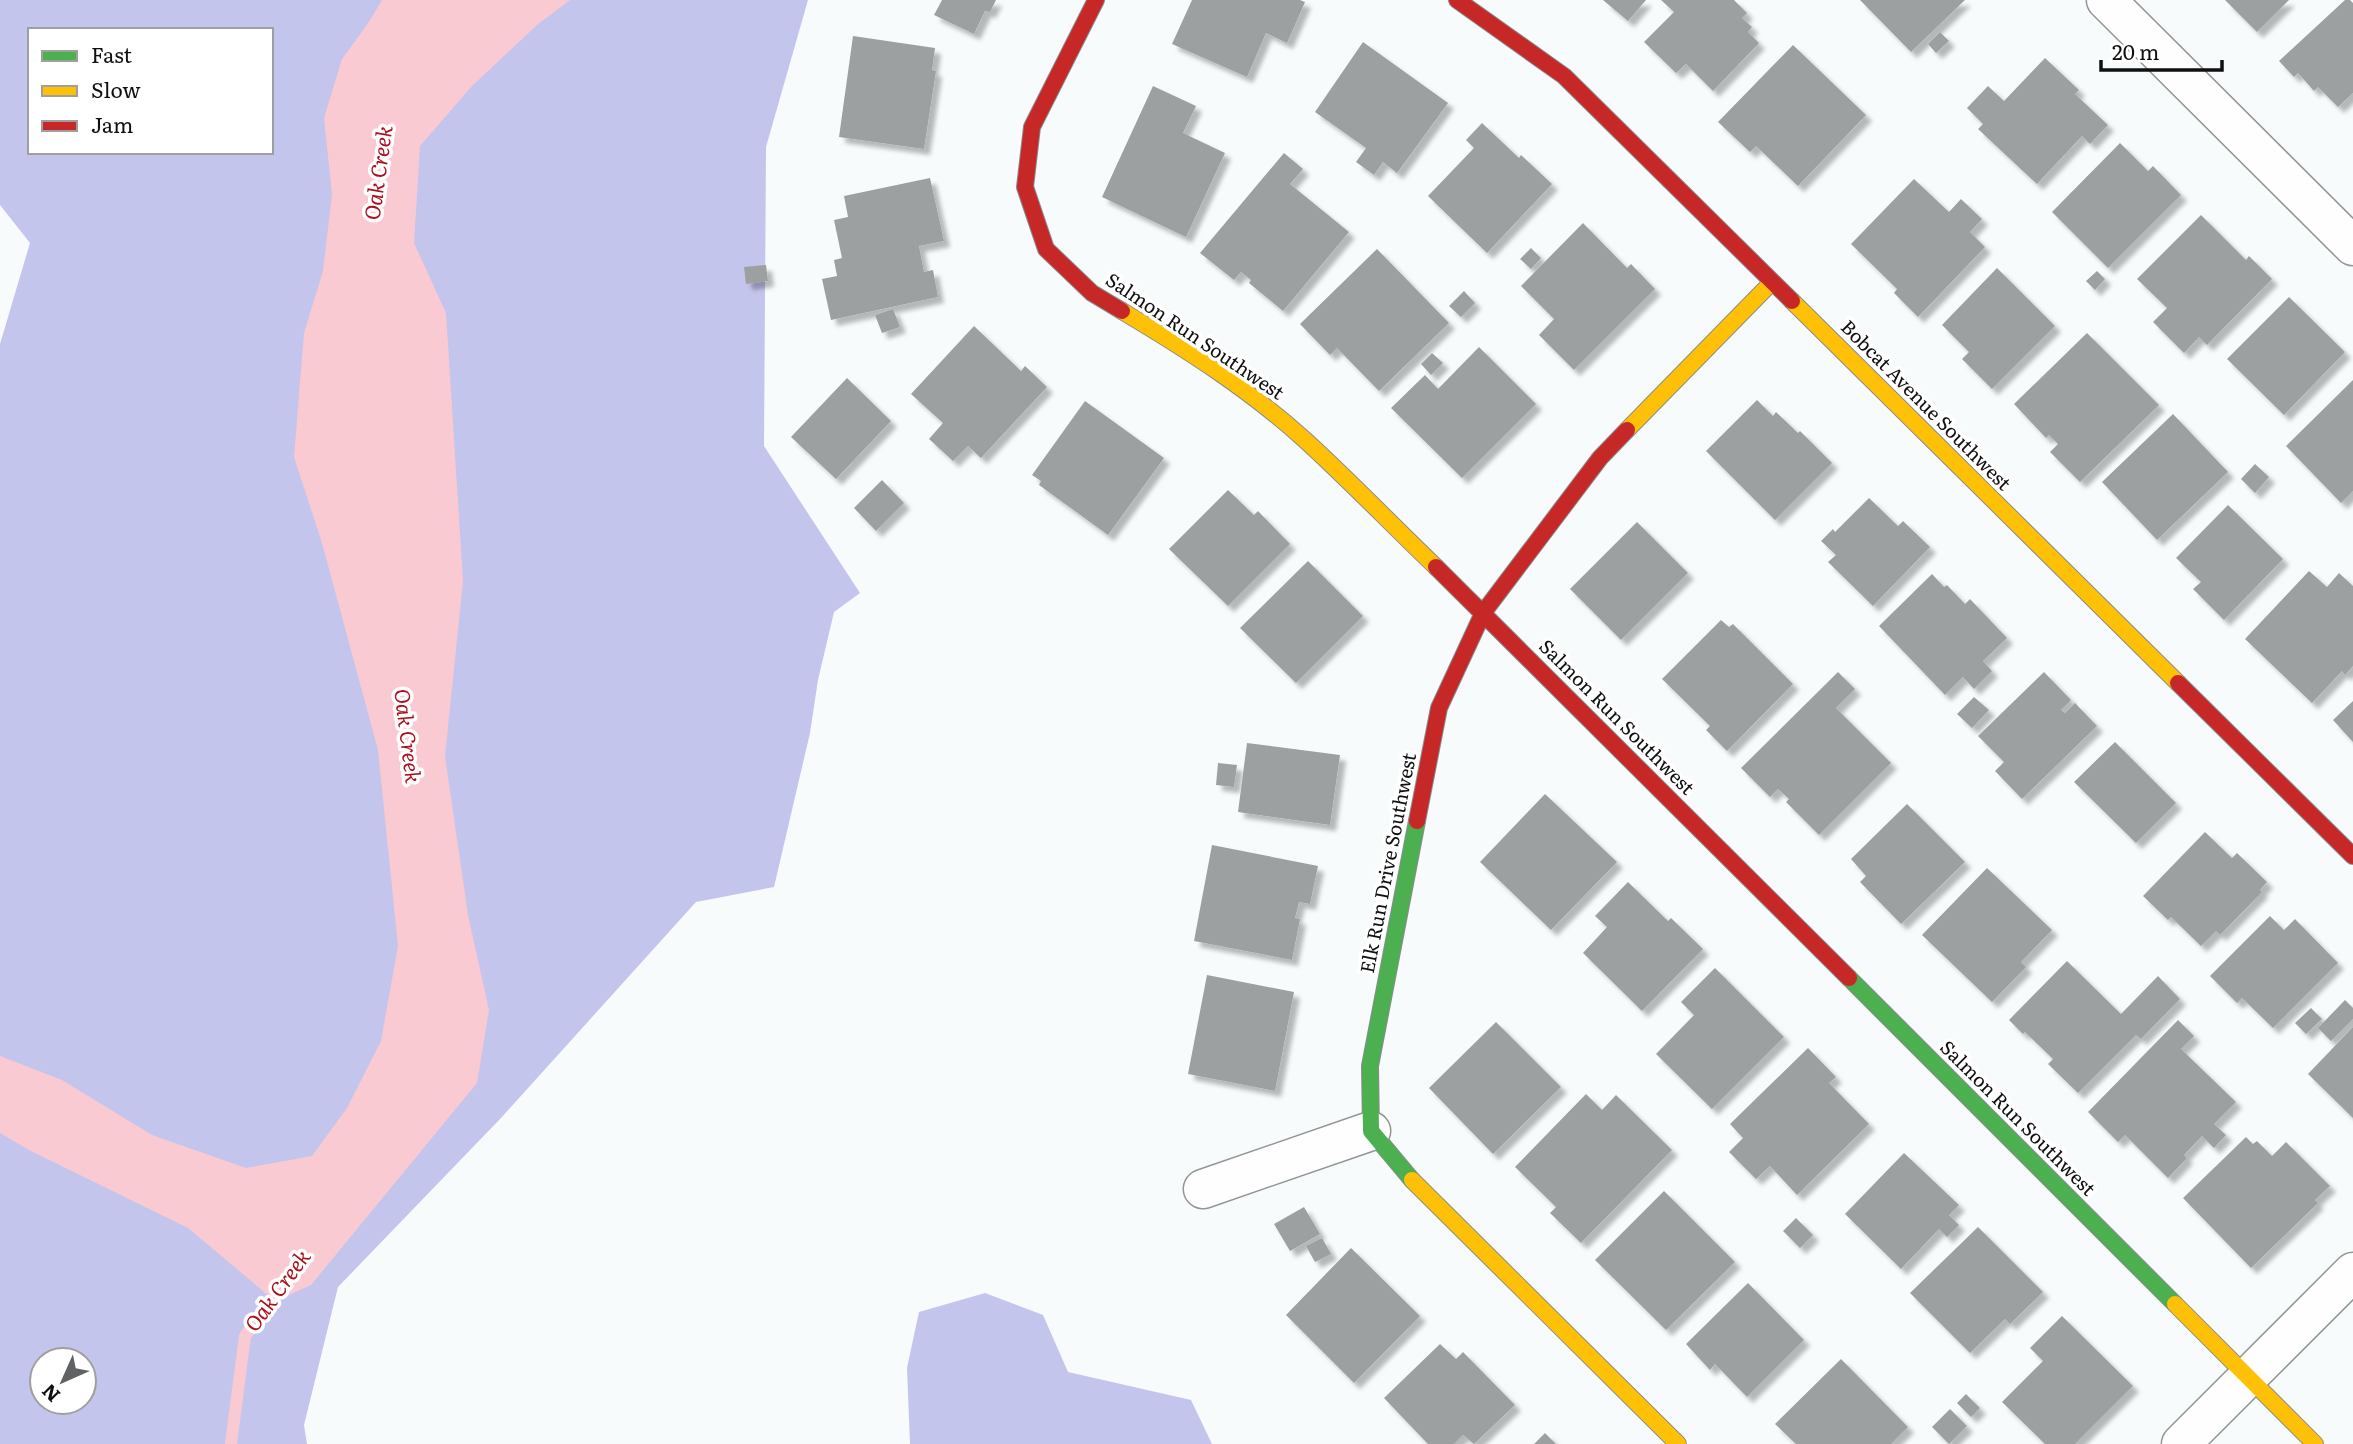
<svg xmlns="http://www.w3.org/2000/svg" width="2353" height="1444" font-family="Literata,serif">
	<defs>
		<filter id="shadow"><feDropShadow dx="6" dy="6" stdDeviation="2" flood-color="#0004"/></filter>
	</defs>
	<rect width="100%" height="100%" fill="#f7fbfc"/>
	<path fill="#c4c5ec" fill-rule="evenodd" d="M0 0H808L766 147 764 446 860 593 834 612 818 680 810 733 774 887 696 902 501 1118 338 1287 304 1425 307 1444H0V344L30 243 0 205ZM30 30H271V152H30ZM42 1360H84V1402H42Z
		M985 1293 1043 1315 1068 1372 1191 1400 1212 1444H910L907 1368 919 1312Z"/>
	<path fill="#f9cad1" d="M382 0H570L537 25 472 86 420 146 414 243 446 313 463 581 445 756 468 915 489 1010 477 1083 311 1285 275 1301 188 1228 29 1150 0 1133V1056L62 1080 152 1135 246 1168 312 1156 347 1108 381 1041 398 946 378 750 322 543 294 457 304 333 323 271 332 194 324 118 342 59 369 22Z"/>
	<g fill="none" stroke-linecap="round" stroke-linejoin="round">
		<path stroke="#f9cad1" stroke-width="12" d="M231 1444 245 1336 282 1286"/>
	</g>
	<path fill="#9ca0a0" filter="url(#shadow)" d="M942 0H996L990 12 985 11 974 34 934 15Z
		M1192 0H1300L1305 2 1287 43 1266 33 1247 77 1172 44Z
		M1603 0H1646L1628 21Z
		M1661 0H1734L1747 13 1742 18 1752 27 1748 32 1759 43 1713 91 1686 64 1676 73 1644 42 1674 12Z
		M1860 0H1965L1911 52Z
		M2225 0H2289L2257 32Z
		M2345 0H2350L2353 3V93L2338 107 2318 87 2314 91 2298 73 2294 77 2279 61Z
		M1940 32 1949 41 1936 53 1928 44Z
		M853 36 935 48 932 70 936 71 924 149 839 137Z
		M1363 42 1448 103 1397 173 1383 162 1374 175 1356 162 1366 148 1315 112Z
		M1793 45 1866 115 1798 186 1756 146 1750 152 1718 122Z
		M2045 58 2079 90 2075 94 2108 125 2090 144 2082 136 2037 184 1978 129 1983 124 1967 108 1988 86 2004 101Z
		M1153 86 1196 106 1183 133 1225 153 1186 237 1102 197Z
		M1482 123 1519 158 1521 155 1552 184 1487 253 1428 196 1474 148 1466 140Z
		M2120 143 2148 171 2153 166 2181 195 2108 268 2052 212Z
		M1284 153 1303 169 1290 184 1349 232 1283 311 1249 283 1251 280 1241 272 1234 280 1200 253Z
		M930 178 944 241 919 246 924 272 933 270 938 297 831 320 822 279 837 276 834 260 842 258 834 220 848 217 844 196Z
		M1914 179 1949 212 1961 199 1982 219 1970 232 1985 247 1918 317 1894 293 1897 289 1851 244Z
		M2201 215 2246 260 2249 256 2272 279 2207 345 2199 337 2184 353 2153 322 2167 308 2137 279Z
		M1583 223 1627 268 1631 264 1655 289 1574 370 1539 335 1554 319 1521 286Z
		M1531 248 1541 258 1531 269 1520 259Z
		M1377 249 1449 323 1379 391 1337 348 1330 355 1300 324Z
		M766 265 768 281 746 284 744 267Z
		M1997 268 2055 326 1992 389 1962 359 1969 352 1942 325Z
		M2097 271 2105 279 2095 290 2086 281Z
		M1464 291 1475 303 1461 317 1449 306Z
		M2289 297 2345 352 2284 415 2227 359Z
		M893 309 900 327 882 333 875 315Z
		M974 326 1021 371 1025 366 1047 387 981 458 968 446 953 461 929 439 943 423 911 394Z
		M2087 333 2159 405 2080 482 2050 452 2058 444 2049 435 2046 438 2014 404Z
		M1479 347 1536 404 1462 478 1391 408 1425 375 1438 389Z
		M1432 353 1443 363 1431 375 1421 364Z
		M847 378 891 421 836 479 791 437Z
		M2353 380V491L2341 503 2286 446Z
		M1757 400 1773 416 1776 412 1798 433 1800 431 1832 463 1775 520 1706 451Z
		M1085 401 1164 458 1108 535 1039 485 1041 481 1032 475Z
		M2173 414 2228 472 2157 540 2102 482Z
		M2255 464 2269 477 2255 493 2241 479Z
		M882 480 904 503 876 531 854 508Z
		M1228 490 1254 515 1258 511 1290 544 1228 606 1169 549Z
		M1869 498 1898 526 1903 521 1930 547 1873 606 1828 562 1836 555 1821 541 1833 529 1835 532Z
		M2228 505 2283 559 2224 620 2193 589 2201 582 2176 558Z
		M1637 522 1688 573 1621 640 1570 589Z
		M1308 561 1363 616 1296 683 1240 628Z
		M2309 571 2327 587 2339 573 2353 586V666L2345 675 2342 671 2312 703 2245 639Z
		M1932 574 1944 587 1947 585 1965 604 1970 599 2007 638 1983 661 1992 671 1974 689 1963 677 1945 695 1879 626Z
		M1721 620 1729 627 1733 624 1793 684 1727 751 1706 730 1710 726 1662 679Z
		M1838 672 1855 689 1836 708 1891 763 1819 835 1786 802 1789 799 1778 789 1770 797 1741 768Z
		M2044 672 2071 700 2061 710 2065 713 2075 703 2097 726 2022 799 1995 771 2004 762 1978 736Z
		M1974 697 1989 710 1972 728 1957 714Z
		M2353 701V742L2333 720Z
		M2115 742 2176 803 2136 843 2074 782Z
		M1247 743 1340 755 1330 825 1238 812Z
		M1218 763 1237 765 1234 787 1216 785Z
		M1545 794 1617 862 1551 930 1480 862Z
		M1907 804 1965 862 1901 924 1860 882 1866 876 1851 859Z
		M2205 832 2232 858 2237 853 2267 882 2260 890 2262 892 2220 935 2216 931 2201 946 2171 917 2168 920 2143 896Z
		M1212 845 1318 866 1310 904 1299 902 1295 918 1300 919 1292 960 1194 941Z
		M1987 868 2052 930 2021 962 2026 967 1992 1002 1922 935Z
		M1628 882 1668 921 1671 918 1703 949 1642 1011 1583 953 1607 927 1595 916Z
		M2270 916 2284 930 2295 919 2338 963 2273 1028 2242 998 2237 1003 2210 976Z
		M2067 961 2121 1014 2158 976 2180 999 2141 1039 2136 1035 2078 1093 2048 1064 2053 1059 2025 1032 2023 1034 2009 1020Z
		M1715 968 1784 1037 1712 1109 1656 1054 1694 1015 1681 1002Z
		M1207 975 1294 992 1275 1091 1188 1074Z
		M2345 1000 2353 1008V1019L2331 1041 2318 1028Z
		M2311 1008 2322 1019 2306 1034 2295 1023Z
		M2178 1020 2194 1036 2181 1049 2236 1102 2214 1124 2226 1135 2214 1148 2202 1136 2184 1155 2187 1158 2168 1178 2125 1135 2118 1142 2088 1112Z
		M1496 1022 1561 1087 1493 1154 1429 1088Z
		M2353 1027V1118L2308 1074Z
		M1808 1048 1836 1077 1829 1083 1869 1124 1797 1195 1770 1166 1756 1179 1729 1152 1743 1138 1730 1124Z
		M1586 1094 1602 1110 1616 1095 1672 1150 1581 1243 1550 1213 1556 1207 1515 1167Z
		M2246 1137 2253 1144 2257 1141 2272 1156 2286 1142 2330 1186 2315 1200 2318 1203 2251 1268 2183 1198Z
		M1904 1153 1959 1205 1949 1215 1959 1225 1947 1237 1939 1229 1901 1269 1845 1214Z
		M1664 1191 1735 1262 1666 1330 1595 1260Z
		M1304 1207 1320 1234 1290 1251 1274 1224Z
		M1796 1218 1813 1235 1800 1248 1783 1231Z
		M1978 1227 2043 1292 2010 1324 2005 1319 1970 1353 1910 1293Z
		M1322 1238 1331 1254 1315 1262 1306 1246Z
		M1351 1248 1420 1316 1354 1383 1286 1315Z
		M1748 1283 1804 1340 1747 1397 1715 1364 1710 1370 1686 1344Z
		M2062 1316 2133 1386 2075 1444H2045L2002 1402 2043 1361 2030 1348Z
		M1440 1344 1456 1359 1463 1352 1515 1405 1474 1444 1463 1435 1454 1444H1428L1384 1398Z
		M1841 1359 1908 1427 1891 1444H1796L1775 1424Z
		M1966 1394 1980 1408 1971 1417 1957 1403Z
		M1950 1409 1967 1426 1949 1444 1932 1427Z
		M1545 1433 1556 1444H1534Z"/>
	<g fill="none" stroke-linecap="round" stroke-linejoin="round">
		<g stroke="#949696" stroke-width="41">
			<path id="street" d="M2106 0 2353 246
				M1203 1189 1371 1131
				M2181 1444 2353 1272"/>
		</g>
		<g stroke="#8b8c8d" stroke-width="18">
			<path id="fast" d="M1849 978 2175 1304
				M1412 1180 1371 1131 1370 1066 1417 821"/>
		</g>
		<g stroke="#8b8c8d" stroke-width="18">
			<path id="slow" d="M1792 301 2178 683
				M1122 311C1186 349 1250 390 1305 440 1350 481 1392 525 1436 567
				M1627 430 1772 282
				M1412 1180 1678 1444
				M2175 1304 2315 1444"/>
		</g>
		<g stroke="#8b8c8d" stroke-width="18">
			<path id="jam" d="M1096 0 1032 127 1025 187 1046 249 1092 293 1122 311
				M1457 0 1564 76 1792 301
				M1436 567 1849 978
				M2178 683 2353 856
				M1417 821 1439 708 1483 613 1600 458 1627 430"/>
		</g>
		<use href="#street" stroke="#fefeff" stroke-width="38"/>
		<use href="#fast" stroke="#4caf50" stroke-width="16"/>
		<use href="#slow" stroke="#ffc107" stroke-width="16"/>
		<use href="#jam" stroke="#c62828" stroke-width="16"/>
	</g>
	<g text-anchor="middle" stroke-width="7" stroke-linejoin="round" paint-order="stroke">
		<g font-size="19" fill="#101010" stroke="#fff">
			<text transform="translate(1195 336) rotate(34)" y="7">Salmon Run Southwest</text>
			<text transform="translate(1926 405) rotate(45)" y="7">Bobcat Avenue Southwest</text>
			<text transform="translate(1617 717) rotate(45)" y="7">Salmon Run Southwest</text>
			<text transform="translate(1388 863) rotate(-79)" y="7">Elk Run Drive Southwest</text>
			<text transform="translate(2018 1118) rotate(45)" y="7">Salmon Run Southwest</text>
		</g>
		<g font-size="21" font-style="italic" fill="#ac101d" stroke="#fff">
			<text transform="translate(379 173) rotate(-82)" y="7">Oak Creek</text>
			<text transform="translate(407 736) rotate(83)" y="7">Oak Creek</text>
			<text transform="translate(278 1291) rotate(-54)" y="7">Oak Creek</text>
		</g>
	</g>
	<rect x="28" y="28" width="245" height="126" fill="#ffffff" stroke="#9f9f9f" stroke-width="2"/>
	<rect x="42" y="51" width="35" height="10" fill="#4caf50" stroke="#9f9f9f" stroke-width="2"/>
	<text x="91" y="63" font-size="21" fill="#101010">Fast</text>
	<rect x="42" y="86" width="35" height="10" fill="#ffc107" stroke="#9f9f9f" stroke-width="2"/>
	<text x="91" y="98" font-size="21" fill="#101010">Slow</text>
	<rect x="42" y="121" width="35" height="10" fill="#c62828" stroke="#9f9f9f" stroke-width="2"/>
	<text x="91" y="133" font-size="21" fill="#101010">Jam</text>
	<g transform="translate(63 1381) rotate(225)"><circle r="33" fill="#ffffff" stroke="#9f9f9f" stroke-width="2"/>
	<path d="M0-5L12 26L0 18L-12 26Z" fill="#616263"/>
	<text y="-10" font-size="19" font-weight="bold" text-anchor="middle" fill="#101010">N</text>
	</g>
	<path d="M2101 60v10h121v-10" fill="none" stroke="#101010" stroke-width="3.5"/>
	<text x="2112" y="60" font-size="21" fill="#101010" stroke="#ffffff" stroke-width="5" paint-order="stroke">20 m</text>
</svg>
